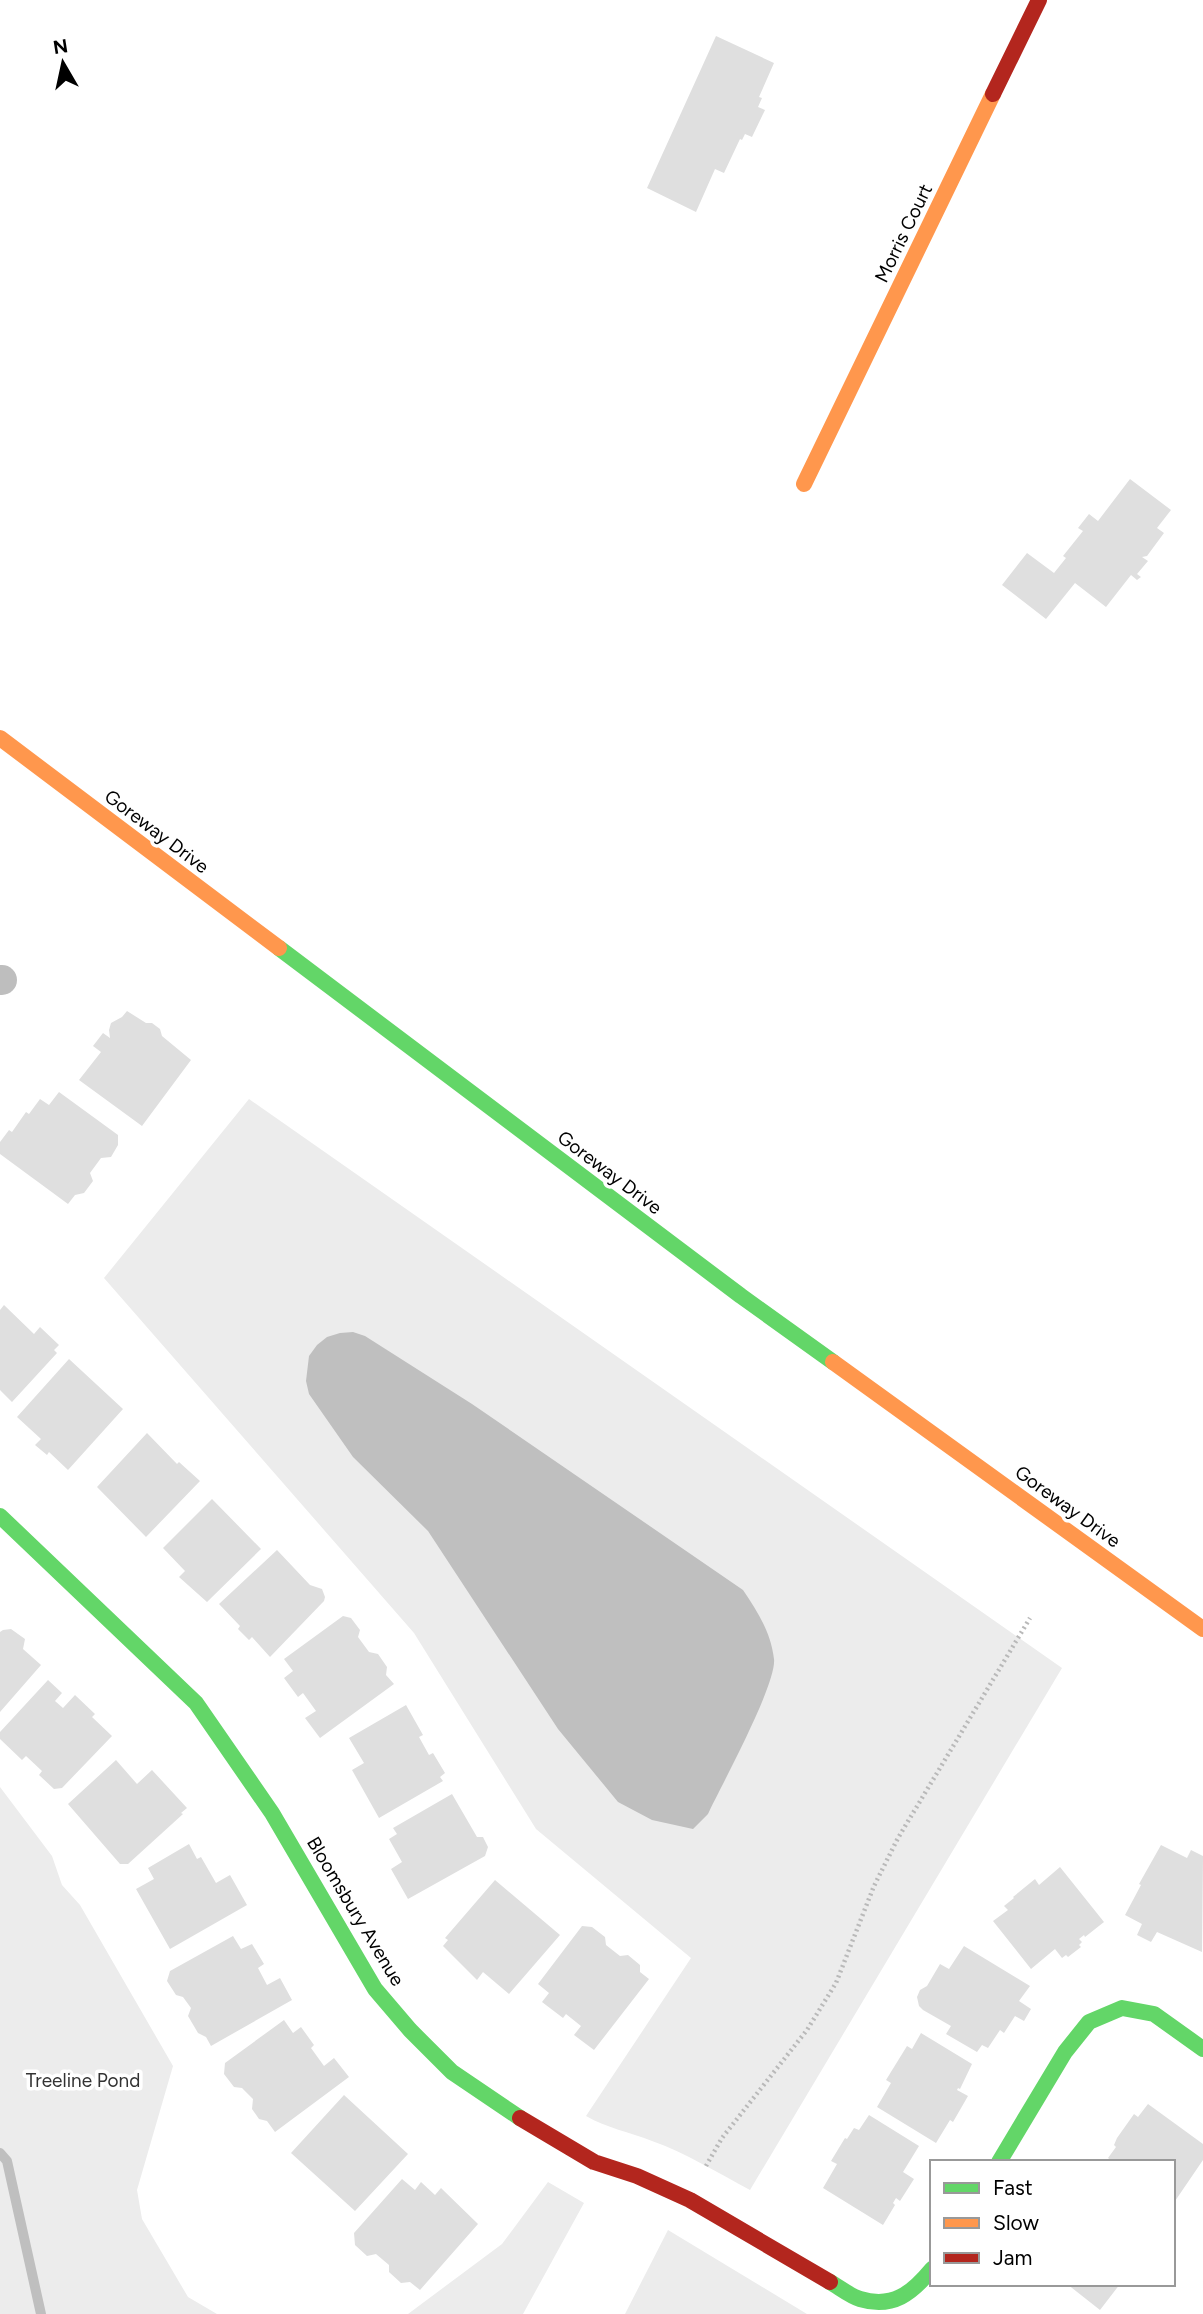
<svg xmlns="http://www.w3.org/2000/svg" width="1203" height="2314" font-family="Figtree,sans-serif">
	<rect width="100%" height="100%" fill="#fff"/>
	<path fill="#ececec" d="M249 1099 1062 1668 750 2190C718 2173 686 2153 652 2141 629 2132 607 2128 586 2116L691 1958 536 1829 414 1633 104 1278Z
		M0 1787 52 1856 62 1885 80 1905 173 2066 137 2190 142 2219 188 2297 217 2314H0Z
		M548 2182 584 2203 523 2314H408L502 2244Z
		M668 2230 807 2314H625Z"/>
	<path fill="#bfbfbf" d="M353 1332 365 1336 472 1404 743 1590C758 1612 771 1633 774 1659 777 1684 721 1786 708 1814L693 1829 652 1820 618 1802 558 1729 428 1531 353 1457 309 1394 306 1381 309 1356 317 1345 327 1337 340 1333Z"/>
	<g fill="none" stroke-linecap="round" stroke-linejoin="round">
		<path stroke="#bfbfbf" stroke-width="10" d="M0 2153 7 2161 41 2314"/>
	</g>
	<path fill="#dfdfdf" d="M716 36 774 63 759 97 762 98 758 107 765 110 752 137 745 134 742 140 740 139 724 173 715 169 696 212 647 188Z
		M1130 479 1171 510 1157 528 1164 533 1147 556 1142 557 1148 561 1137 574 1141 577 1137 580 1131 575 1106 607 1075 583 1046 619 1002 585 1027 553 1054 573 1066 558 1063 556 1083 531 1078 528 1089 514 1098 521Z
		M127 1011 146 1023H152L160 1029 162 1036 191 1060 142 1126 79 1080 101 1052 93 1046 103 1033 110 1038 109 1030 111 1023 122 1017Z
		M59 1092 118 1135V1145L111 1157 101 1158 90 1173 93 1181 84 1193 75 1195 68 1204 0 1154V1142L9 1130 12 1132 26 1112 29 1114 40 1099 49 1105Z
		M4 1305 34 1334 40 1327 59 1345 54 1350 57 1353 12 1402 0 1390V1310Z
		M69 1359 123 1409 68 1470 49 1452 47 1455 35 1445 41 1439 17 1417Z
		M147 1433 177 1464 179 1462 200 1481 146 1537 97 1487Z
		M212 1499 261 1549 207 1602 179 1577 185 1571 163 1548Z
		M277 1550 310 1585 322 1589 325 1597 324 1601 270 1657 252 1637 249 1640 238 1629 240 1626 219 1604Z
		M343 1616 351 1618 360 1630 358 1637 369 1652 378 1654 387 1667 386 1675 394 1684 320 1738 305 1718 316 1711 303 1693 298 1697 284 1678 293 1671 284 1659Z
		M11 1629 25 1639 23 1649 41 1665 0 1712V1632L3 1630Z
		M48 1680 62 1693 55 1701 63 1708 75 1695 95 1714 92 1717 112 1736 62 1788 54 1789 39 1775 42 1771 26 1756 22 1760 0 1739V1732Z
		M406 1705 423 1735 419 1737 429 1755 433 1753 445 1773 440 1777 443 1781 379 1818 352 1770 364 1763 349 1738Z
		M116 1760 137 1784 152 1770 187 1808 181 1813 183 1814 128 1864H120L68 1804Z
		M452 1794 477 1837H483L488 1847 485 1856 408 1899 391 1869 402 1862 389 1839 397 1834 393 1828Z
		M189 1844 197 1859 201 1857 216 1883 230 1875 247 1905 170 1949 136 1889 154 1879 148 1868Z
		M1161 1845 1187 1858 1191 1850 1203 1856 1202 1952 1157 1932 1151 1942 1137 1935 1142 1924 1125 1915 1141 1885 1139 1884Z
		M1060 1867 1104 1922 1085 1937 1084 1935 1079 1939 1082 1942 1079 1945 1081 1947 1068 1957 1066 1955 1062 1958 1055 1949 1031 1969 993 1921 1008 1910 1004 1906 1014 1898 1013 1897 1035 1879 1039 1885Z
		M495 1880 560 1935 509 1994 483 1972 477 1980 443 1946 448 1940 445 1938Z
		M582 1926 592 1927 605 1937 606 1945 620 1956 628 1955 640 1965V1972L649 1979 594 2050 574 2035 581 2026 566 2014 563 2018 542 2002 549 1993 538 1984Z
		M233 1936 241 1949 252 1944 264 1964 258 1968 267 1985 280 1978 292 2000 211 2046 206 2037 198 2033 188 2016 191 2008 183 1997 176 1995 167 1981 170 1971Z
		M964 1946 1030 1986 1019 2001 1031 2009 1024 2021 1015 2016 1004 2033 1000 2030 988 2048 982 2045 977 2052 946 2034 951 2026 923 2010 919 2006 917 1997 920 1990 927 1986 940 1964 949 1969Z
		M284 2020 293 2033 301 2027 314 2045 311 2048 324 2066 334 2058 349 2077 275 2132 267 2121 259 2119 252 2109 253 2099 242 2088 234 2087 224 2074 225 2063Z
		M921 2033 972 2064 960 2089 958 2088 957 2090 968 2096 953 2122 950 2120 936 2143 877 2107 891 2083 886 2080 907 2046 912 2049Z
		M344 2095 408 2154 355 2211 291 2153Z
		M1148 2104 1203 2144V2160L1173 2204V2162H1113L1108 2158 1116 2147 1114 2145 1117 2138 1134 2114 1138 2117Z
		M869 2115 919 2146 903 2172 914 2179 900 2201 896 2198 893 2203 895 2205 883 2225 823 2188 837 2164 831 2161 845 2138 847 2139 854 2128 859 2130Z
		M402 2179 415 2190 421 2182 435 2195 441 2188 478 2224 420 2290 410 2282 401 2283 389 2272V2265L376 2254 367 2256 355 2245 354 2233Z
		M1067 2284H1120L1100 2310Z"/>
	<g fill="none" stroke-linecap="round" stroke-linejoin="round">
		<path stroke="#b9b9b9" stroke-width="4.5" stroke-dasharray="2 3.5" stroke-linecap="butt" d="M706 2166 722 2138 807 2030 836 1983 874 1886 898 1838 1030 1618"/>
		<path stroke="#bebebe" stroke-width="30" d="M0 980H2"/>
		<path stroke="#63d668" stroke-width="16" d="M279 948 741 1296 833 1362
			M0 1516 196 1703 272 1813 375 1989 410 2030 452 2072 520 2118
			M999 2162 1065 2052 1089 2022 1122 2008 1154 2014 1203 2049
			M830 2282C839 2287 850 2296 860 2299 893 2309 912 2293 932 2269"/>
		<path stroke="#ff974d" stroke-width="16" d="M804 484 993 94
			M0 738 279 948
			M833 1362 1203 1629"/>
		<path stroke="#b3261e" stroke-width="16" d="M993 94 1039 0
			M520 2118 594 2162 637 2176 690 2200 830 2282"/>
	</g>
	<g text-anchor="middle" stroke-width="7" stroke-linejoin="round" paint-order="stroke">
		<g font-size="19" fill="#000" stroke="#fff">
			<text transform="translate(903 233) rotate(-64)" y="7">Morris Court</text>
			<text transform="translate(157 831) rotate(37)" y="7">Goreway Drive</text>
			<text transform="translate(610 1172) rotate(37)" y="7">Goreway Drive</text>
			<text transform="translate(1068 1506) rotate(36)" y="7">Goreway Drive</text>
			<text transform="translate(356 1911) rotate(59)" y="7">Bloomsbury Avenue</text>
		</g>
		<g font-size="19" fill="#333" stroke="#fff">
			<text x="83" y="2087">Treeline Pond</text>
		</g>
	</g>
	<rect x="930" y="2160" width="245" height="126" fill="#ffffff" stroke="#999999" stroke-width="2"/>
	<rect x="944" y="2183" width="35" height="10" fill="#63d668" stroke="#999999" stroke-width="2"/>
	<text x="993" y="2195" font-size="21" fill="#000000">Fast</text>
	<rect x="944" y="2218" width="35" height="10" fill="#ff974d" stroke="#999999" stroke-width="2"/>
	<text x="993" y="2230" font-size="21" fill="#000000">Slow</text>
	<rect x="944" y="2253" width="35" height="10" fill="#b3261e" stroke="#999999" stroke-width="2"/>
	<text x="993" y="2265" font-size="21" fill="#000000">Jam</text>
	<g transform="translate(63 63) rotate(351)" stroke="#ffffff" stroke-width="5" paint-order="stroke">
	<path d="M0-5L12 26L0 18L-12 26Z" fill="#000000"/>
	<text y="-10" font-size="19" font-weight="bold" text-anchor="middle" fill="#000000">N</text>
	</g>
</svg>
